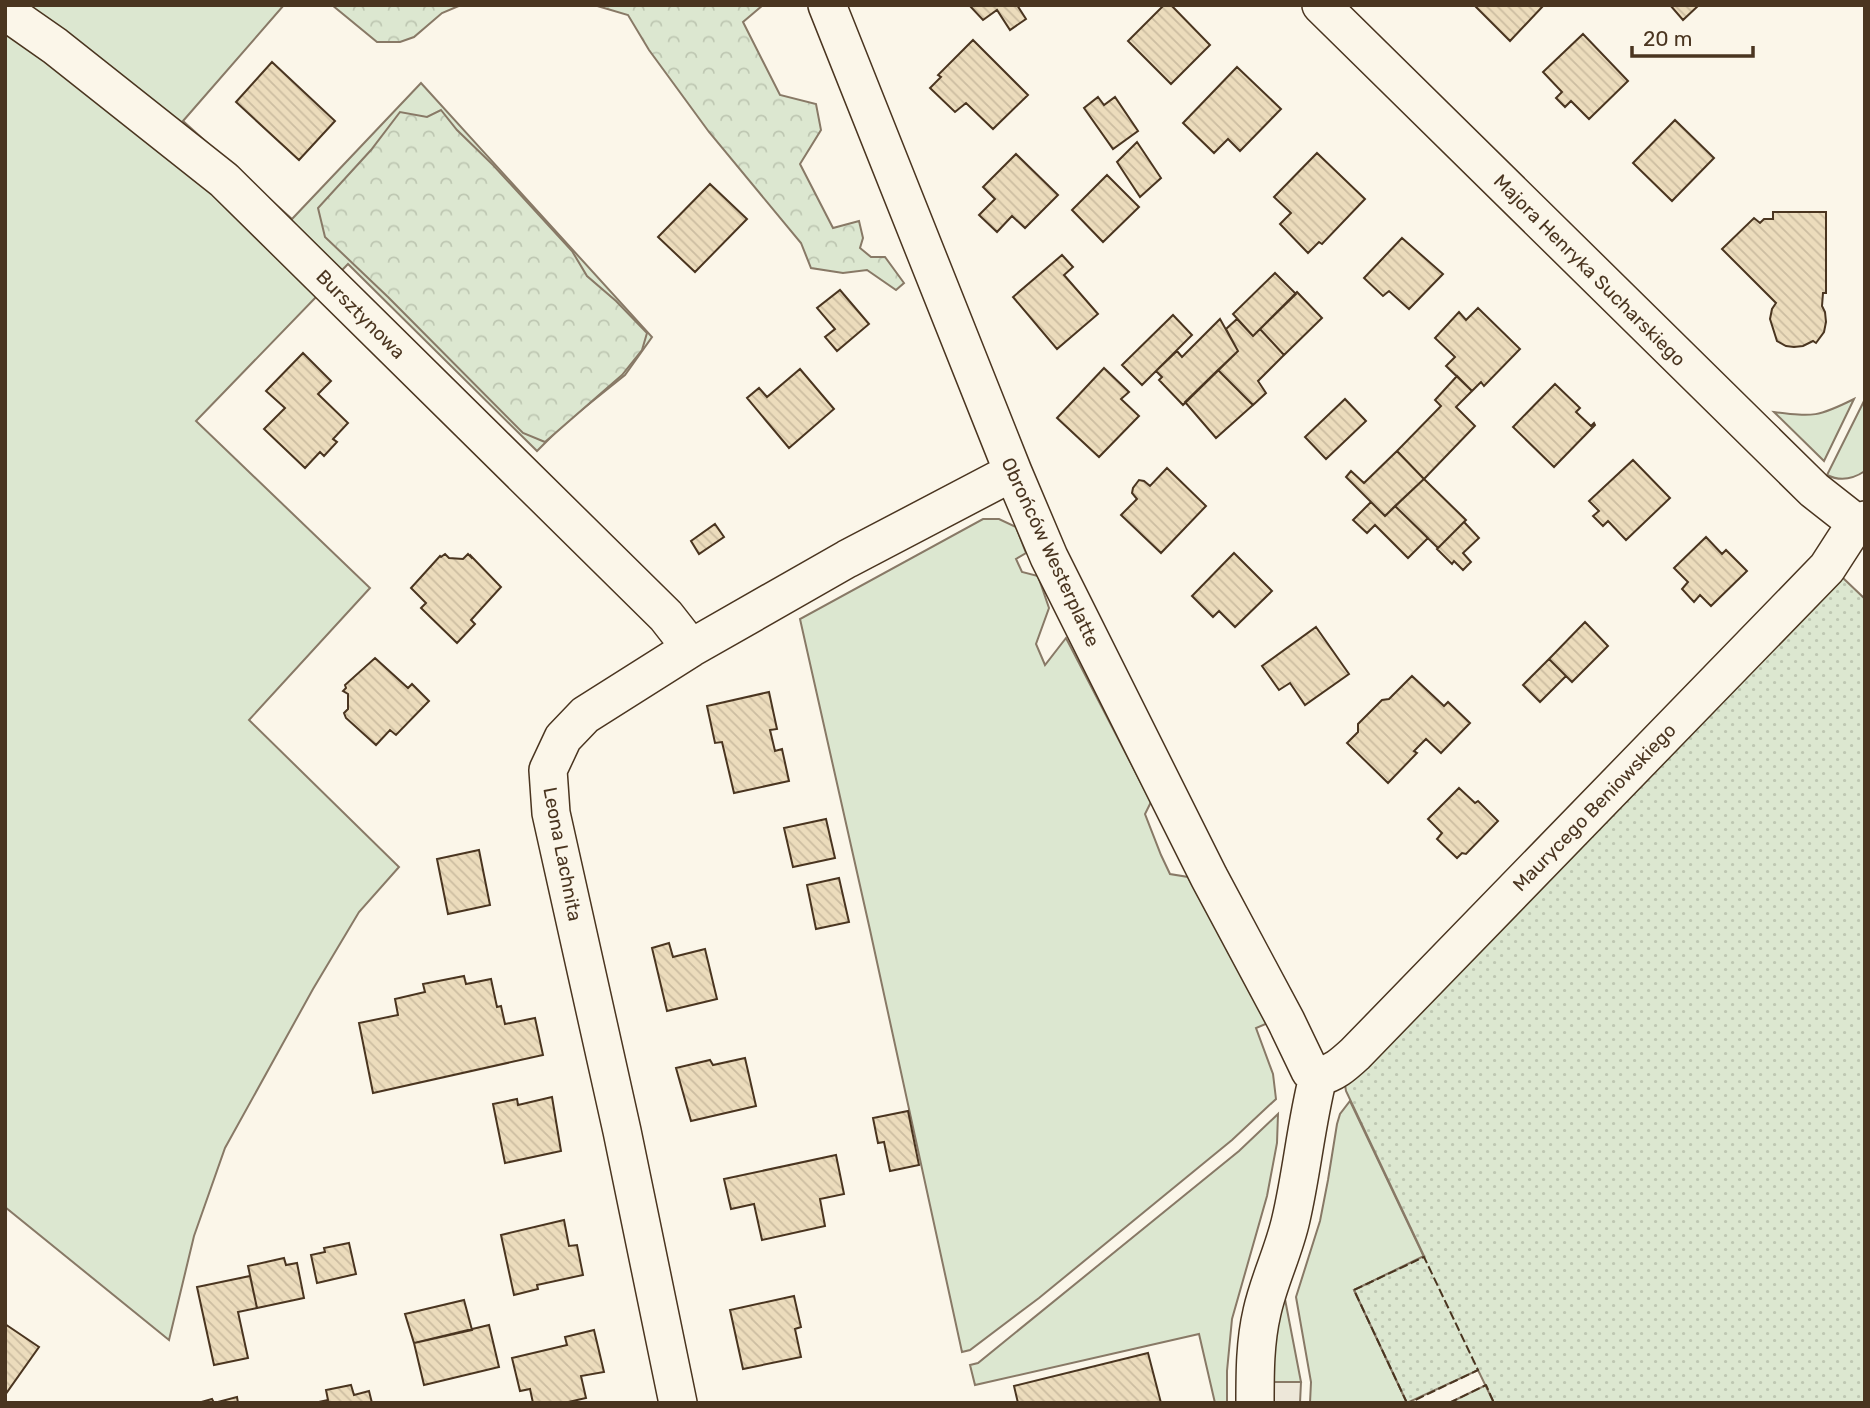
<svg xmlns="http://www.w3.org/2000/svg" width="1870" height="1408" font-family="Rubik,sans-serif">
	<defs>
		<pattern id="forest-crowns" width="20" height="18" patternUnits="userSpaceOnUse" patternTransform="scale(1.75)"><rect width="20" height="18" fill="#dce7d0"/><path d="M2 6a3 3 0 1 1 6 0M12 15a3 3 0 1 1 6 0" fill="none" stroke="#bec7b2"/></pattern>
		<pattern id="park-dots" width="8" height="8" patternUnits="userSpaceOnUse" patternTransform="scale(1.75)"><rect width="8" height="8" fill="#dce7d0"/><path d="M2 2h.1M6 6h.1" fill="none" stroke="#bec7b2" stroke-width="1.8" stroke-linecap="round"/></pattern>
		<pattern id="building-back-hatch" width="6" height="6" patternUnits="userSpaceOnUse" patternTransform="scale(1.75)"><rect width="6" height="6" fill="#ecdcbc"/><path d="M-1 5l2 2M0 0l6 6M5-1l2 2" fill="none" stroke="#ccbda1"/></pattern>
	</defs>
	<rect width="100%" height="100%" fill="#fbf6e9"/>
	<path fill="#dce7d0" stroke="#887966" stroke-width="2" d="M5 5H284L183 121 292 219 421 83 652 337 625 375 564 424 537 451 348 264 196 421 370 588 249 720 399 867 359 912 313 989 225 1148 194 1236 169 1340 5 1207Z
		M1854 399 1824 461 1774 412C1814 417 1818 417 1854 399Z
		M1865 399V471C1853 479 1841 482 1827 475Z
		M983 519H999L1016 527 1026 553 1016 559 1022 572 1038 576 1049 608 1036 644 1045 665 1066 638 1151 802 1145 814 1161 855 1170 874 1188 877 1268 1023 1256 1028 1273 1074 1276 1099 1232 1140 1039 1298 970 1350 962 1352 870 930 800 619Z
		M1350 1101 1424 1257 1354 1290 1407 1403H1310L1311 1382 1296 1297 1320 1221 1328 1180 1337 1124 1340 1114Z
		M1278 1114 1277 1143 1267 1196 1232 1319 1227 1371V1403H1215L1199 1334 975 1385 970 1365 978 1363 1239 1151Z
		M1284 1294 1301 1382H1275L1271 1379 1272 1351Z
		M1486 1385 1494 1403H1449Z"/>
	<path fill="url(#forest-crowns)" stroke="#887966" stroke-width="2" d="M332 5H461L442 13 414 37 400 42H377Z
		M594 5H763L743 22 780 95 816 104 821 130 800 164 833 228 859 221 863 238 860 248 871 257H885L904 283 896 290 867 270 843 273 811 268 801 243 709 132 649 50 628 15Z
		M441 110 457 130 493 165 572 251 587 276 616 301 647 333 642 350 622 375 545 442 523 433 388 297 325 237 318 208 371 150 400 112 427 117Z"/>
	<path fill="url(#park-dots)" stroke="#887966" stroke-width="2" d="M1820 556 1865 599V1403H1494L1478 1370 1407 1403 1354 1290 1424 1256 1346 1091 1339 1049Z"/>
	<path fill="#ede7d9" stroke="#887966" stroke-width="2" d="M1271 1379 1275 1382H1301L1300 1403H1271Z"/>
	<path fill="url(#building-back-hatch)" stroke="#4a3520" stroke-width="2" d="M969 5H1017L1026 19 1010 30 997 10 983 20Z
		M1164 5H1171L1210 45 1171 84 1128 41Z
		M1474 5H1544L1510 41Z
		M1670 5H1699L1683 20Z
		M1583 34 1628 81 1589 119 1571 101 1565 107 1556 98 1562 92 1543 72Z
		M973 40 1028 95 993 129 966 103 955 112 930 88 941 77 938 75Z
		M272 62 335 121 299 160 236 102Z
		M1237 67 1281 109 1240 151 1228 139 1214 153 1183 123Z
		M1098 97 1104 105 1115 97 1138 131 1113 149 1084 108Z
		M1675 120 1714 158 1672 201 1633 163Z
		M1137 142 1161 178 1140 197 1117 162Z
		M1317 153 1365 199 1322 244 1319 242 1308 253 1280 224 1291 213 1274 197Z
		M1016 154 1058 195 1025 228 1012 216 997 232 979 215 995 199 983 187Z
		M1107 175 1139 207 1103 242 1072 210Z
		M710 184 747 219 695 272 658 237Z
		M1773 212H1826V293H1823L1822 306 1825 312 1826 322 1824 332 1816 343 1813 341 1803 346 1794 347 1786 346 1777 341 1770 319 1772 309 1776 303 1722 249 1754 218 1760 223 1764 219H1773Z
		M1402 238 1443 274 1409 309 1389 291 1383 296 1364 278Z
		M1062 255 1073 267 1064 275 1098 314 1057 349 1013 297Z
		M1275 273 1296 294 1253 336 1233 314Z
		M840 290 869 324 837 351 825 337 835 329 817 308Z
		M1297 292 1322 318 1284 355 1260 329Z
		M1478 308 1520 349 1484 386 1481 382 1472 391 1446 366 1455 357 1435 338 1459 312 1466 320Z
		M1173 315 1192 335 1142 385 1122 365Z
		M1220 319 1238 351 1183 405 1159 380 1162 377 1156 371 1177 351 1182 357Z
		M1237 319 1253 336 1260 329 1284 355 1258 381 1266 393 1253 405 1218 370 1238 351 1226 329Z
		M303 353 331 381 318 394 348 423 333 439 337 442 324 456 320 452 305 468 264 429 285 408 266 391Z
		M1104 368 1129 392 1121 399 1139 416 1099 457 1057 418Z
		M800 369 834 409 789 448 747 398 759 388 767 397Z
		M1218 370 1253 405 1216 438 1185 402Z
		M1457 376 1472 391 1456 407 1475 426 1424 479 1397 451 1441 406 1435 400Z
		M1555 384 1580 408 1576 412 1591 426 1594 423 1595 425 1554 467 1513 427Z
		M1345 399 1366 421 1326 459 1305 437Z
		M1397 451 1424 479 1385 516 1346 477 1351 471 1364 483Z
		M1633 460 1670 498 1626 540 1608 521 1603 526 1593 516 1599 511 1589 501Z
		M1167 468 1206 506 1161 553 1121 515 1137 499 1132 493 1133 488 1139 480 1144 481 1150 486Z
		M1424 479 1466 520 1438 548 1395 506Z
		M1371 502 1385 516 1395 506 1428 538 1408 558 1375 525 1367 533 1353 520Z
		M1464 522 1479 538 1463 553 1471 562 1463 570 1454 561 1452 564 1437 549Z
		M715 524 724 537 699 554 691 541Z
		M1706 537 1722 554 1726 550 1747 571 1711 606 1700 595 1694 602 1682 589 1688 582 1674 568Z
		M1234 553 1272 591 1235 627 1219 611 1213 617 1192 596Z
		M445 554 449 558 463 559 468 554 471 557V556L501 587 471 620 475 624 457 643 421 608 426 603 411 588 440 556 441 557Z
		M1585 622 1608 646 1572 682 1549 659Z
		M1316 627 1349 674 1305 705 1290 683 1279 690 1262 666Z
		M375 658 408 688 412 684 429 701 396 735 390 730 376 745 346 718 344 713 348 709V694L343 691 346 688 345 685Z
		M1549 659 1566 676 1540 702 1523 685Z
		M1412 676 1444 706 1448 702 1470 723 1441 753 1426 739 1414 751 1417 753 1388 783 1347 743 1358 732V724L1382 700 1389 699Z
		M769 692 777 729 770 730 775 751 782 749 789 781 734 793 722 742 715 743 707 706Z
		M1459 788 1475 803 1478 801 1498 821 1466 854 1462 853 1457 858 1437 839 1442 833 1428 819Z
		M826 819 835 858 793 867 784 828Z
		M479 850 490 905 448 914 437 859Z
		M839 878 849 922 816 929 807 885Z
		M669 943 673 957 705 949 717 999 667 1011 652 948Z
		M464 976 466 984 491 979 497 1007 501 1006 505 1024 535 1018 543 1055 373 1093 359 1023 398 1015 395 999 425 992 423 984Z
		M745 1058 756 1106 691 1121 676 1068 710 1060 713 1065Z
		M552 1097 561 1151 505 1163 493 1104 517 1099 518 1105Z
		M908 1111 919 1165 890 1171 884 1142 878 1143 873 1118Z
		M836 1155 844 1194 820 1199 825 1226 762 1240 754 1204 731 1209 724 1179Z
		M564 1220 569 1246 577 1245 583 1275 537 1285 538 1289 514 1295 501 1235Z
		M349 1243 356 1274 317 1283 311 1255 325 1252 324 1248Z
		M284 1258 286 1265 297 1263 304 1298 257 1308 248 1266Z
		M250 1276 257 1308 238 1312 248 1358 214 1365 197 1287Z
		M794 1296 801 1327 795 1329 801 1357 743 1369 730 1310Z
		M464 1300 472 1330 414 1343 405 1314Z
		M5 1324 39 1347 5 1395Z
		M489 1325 499 1367 424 1385 414 1343Z
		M594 1330 604 1372 581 1376 586 1398 564 1403H533L530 1389 520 1391 512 1358 567 1345 565 1337Z
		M1148 1353 1161 1403H1018L1014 1386Z
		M351 1385 354 1395 369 1391 372 1403H314L328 1400 326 1390Z
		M237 1397 238 1403H198L212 1399 214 1403Z"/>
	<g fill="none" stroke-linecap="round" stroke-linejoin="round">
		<g stroke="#4a3520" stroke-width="40">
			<path id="minor" d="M827 5 1013 472 1049 557 1209 877 1286 1021 1310 1071 1318 1077
				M1321 5 1814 490 1856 523 1865 520
				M5 11 55 46 224 180 666 616 691 648
				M1318 1077C1334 1073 1343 1065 1355 1054L1827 568 1856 523
				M678 1403 622 1131 551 813 548 770 563 738 585 715 691 648 847 559 1013 472
				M1255 1403C1255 1372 1255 1342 1262 1312 1269 1280 1284 1251 1291 1219 1302 1172 1306 1124 1318 1077"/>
		</g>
		<use href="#minor" stroke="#fbf6e9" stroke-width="37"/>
		<path stroke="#4a3520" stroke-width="2" stroke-dasharray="9 3.5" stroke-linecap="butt" d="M1407 1403 1354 1290 1424 1257 1478 1370 1409 1403
			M1449 1403 1486 1385 1494 1403"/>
	</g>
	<g text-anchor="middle" stroke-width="5" stroke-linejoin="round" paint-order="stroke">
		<g font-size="19" fill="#4a3520" stroke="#fbf6e9">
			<text transform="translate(1590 270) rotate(45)" y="7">Majora Henryka Sucharskiego</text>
			<text transform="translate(361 314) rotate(45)" y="7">Bursztynowa</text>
			<text transform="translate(1051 552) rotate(65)" y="7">Obrońców Westerplatte</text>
			<text transform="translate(1594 807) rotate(-46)" y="7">Maurycego Beniowskiego</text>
			<text transform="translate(563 854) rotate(79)" y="7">Leona Lachnita</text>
		</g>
	</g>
	<rect width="1870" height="1408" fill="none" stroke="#4a3520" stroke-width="14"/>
	<path d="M1632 46v10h121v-10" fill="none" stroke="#4a3520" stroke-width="3.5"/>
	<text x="1643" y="46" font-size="21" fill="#4a3520" stroke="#fbf6e9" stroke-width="5" paint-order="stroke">20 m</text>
</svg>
